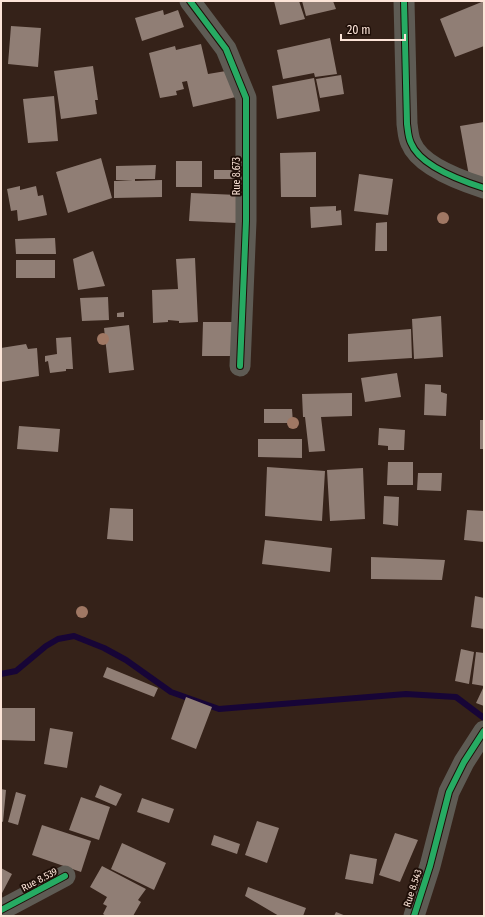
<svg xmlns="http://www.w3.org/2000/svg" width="485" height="917" font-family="'Fira Sans Condensed',sans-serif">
	<rect width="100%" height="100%" fill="#352219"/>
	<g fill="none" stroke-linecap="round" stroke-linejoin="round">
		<path stroke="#170537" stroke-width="6" d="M1 674 16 671 46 646 58 639 74 636 104 648 126 660 171 692 219 709 406 694 456 697 484 718"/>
	</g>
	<path fill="#907e75" d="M274 1H299L305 19 280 25Z
		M302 1H333L336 9 306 16Z
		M484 1V46L455 57 440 19Z
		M163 10 164 15 178 10 184 27 142 41 135 18Z
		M11 26 41 28 38 67 8 64Z
		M330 38 337 74 315 77 314 73 283 79 277 50Z
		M201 44 208 74 232 70 240 96 193 107 187 81 182 82 184 89 176 91 177 95 160 98 149 53 175 46 176 50Z
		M93 66 98 100H95L97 114 61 119 54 71Z
		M341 75 344 94 320 98 316 79Z
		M314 78 320 111 277 119 272 86Z
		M54 96 58 141 28 143 23 99Z
		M484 122V184L471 187 460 126Z
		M316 152V197H281L280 153Z
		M101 158 112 198 68 213 56 172Z
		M176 161H202V187H176Z
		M156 165 155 179H135V181L162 180V197L114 198V181H133L116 180V166Z
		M214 170H239V179H214Z
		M359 174 393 179 388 215 354 211Z
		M20 186V190L36 186 38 196 43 195 47 215 18 221 17 210 11 211 7 189Z
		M191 193 238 195 236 223 189 221Z
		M336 206V211L341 210 342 225 311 228 310 207Z
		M387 222V251H375L376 223Z
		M55 238 56 254H16L15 239Z
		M93 251 105 286 78 290 73 259Z
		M195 258 198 322 179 323V321L168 320V322L153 323 152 290 178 289 176 259Z
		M16 260H55V278H16Z
		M108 297 109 320 82 321 80 298Z
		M124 312V317H117V313Z
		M441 316 443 357 414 359 412 319Z
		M203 322H238V356H202Z
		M129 325 134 370 109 373 104 328Z
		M411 329 412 358 348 362V334Z
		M71 337 73 369H66V371L50 373 48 361 45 362V356L57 354 56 338Z
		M26 344 28 349 37 348 39 376 1 382V348Z
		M397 373 401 397 365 402 361 378Z
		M425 384 441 385V392L447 394 446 416 424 415Z
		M352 393V416L321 417 325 451 309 452 305 417H303L302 394Z
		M264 409H292L293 423H264Z
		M480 420H484V449H480Z
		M19 426 60 429 58 452 17 449Z
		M379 428 405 430 404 450H388V446L378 445Z
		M258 439H302V458L258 457Z
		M388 462H413V485H387Z
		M267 467 325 471 322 521 265 516Z
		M363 468 365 519 330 521 327 470Z
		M418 473H442L441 491 417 490Z
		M384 496 399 497 398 526 383 524Z
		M110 508 133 509V541L107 539Z
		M467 510 484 511V542L464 540Z
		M265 540 332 548 330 572 262 564Z
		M371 557 445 560 442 580 371 579Z
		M475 596 484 598V629L471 627Z
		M461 649 474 652 469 684 455 681Z
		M476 652 484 653V686L472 684Z
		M107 667 158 688 154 697 103 677Z
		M484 686V706L476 703Z
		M186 697 212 707 196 749 171 739Z
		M1 708H35V741L1 740Z
		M50 728 73 732 67 768 44 764Z
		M100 785 122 794 116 806 95 797Z
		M1 789 6 790 3 822 1 821Z
		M16 792 26 795 18 825 8 822Z
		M81 797 110 807 99 840 69 830Z
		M142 798 174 809 169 823 137 812Z
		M257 821 279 828 267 863 245 855Z
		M42 825 91 841 81 872 32 855Z
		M395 833 418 840 400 882 379 875Z
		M214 835 240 844 237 854 211 845Z
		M122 843 166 863 154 890 111 869Z
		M350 854 377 859 373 884 345 879Z
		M102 866 146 889 138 900 141 902 133 916H106L103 914 107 906 103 904 107 897 90 887Z
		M1 868 12 874 1 895Z
		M248 887 306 908 303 916H279L245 896Z
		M336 912 346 916H334Z"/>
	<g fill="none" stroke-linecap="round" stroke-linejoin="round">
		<path stroke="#5e5b54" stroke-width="21" d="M190 1 226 49 246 98V221L240 366
			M404 1 407 124C408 130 408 137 411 143 420 166 462 181 484 188
			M1 910 65 876
			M414 916 430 866 449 792 464 762 484 731"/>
		<g stroke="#1e0e07" stroke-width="8">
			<path id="cycleway" d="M190 1 226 49 246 98V221L240 366
				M404 1 407 124C408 130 408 137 411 143 420 166 462 181 484 188
				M1 910 65 876
				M414 916 430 866 449 792 464 762 484 731"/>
		</g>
		<use href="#cycleway" stroke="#26ab63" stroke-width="6"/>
	</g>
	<g fill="#a07864">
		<circle cx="443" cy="218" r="6"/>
		<circle cx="103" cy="339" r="6"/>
		<circle cx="293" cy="423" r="6"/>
		<circle cx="82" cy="612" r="6"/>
	</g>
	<g text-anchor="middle" stroke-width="4" stroke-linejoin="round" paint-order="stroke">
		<g font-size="10" fill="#fce4d8" stroke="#1e0e07">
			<text transform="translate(236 176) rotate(-90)" y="4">Rue 8.673</text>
			<text transform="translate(39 879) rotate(-28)" y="4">Rue 8.539</text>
			<text transform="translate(412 888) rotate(-72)" y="4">Rue 8.543</text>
		</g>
	</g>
	<rect width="485" height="917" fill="none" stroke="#fce4d8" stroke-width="4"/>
	<path d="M341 34v6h64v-6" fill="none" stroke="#fce4d8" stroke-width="2"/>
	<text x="347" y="34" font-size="12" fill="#fce4d8" stroke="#1e0e07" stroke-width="3" paint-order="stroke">20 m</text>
</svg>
